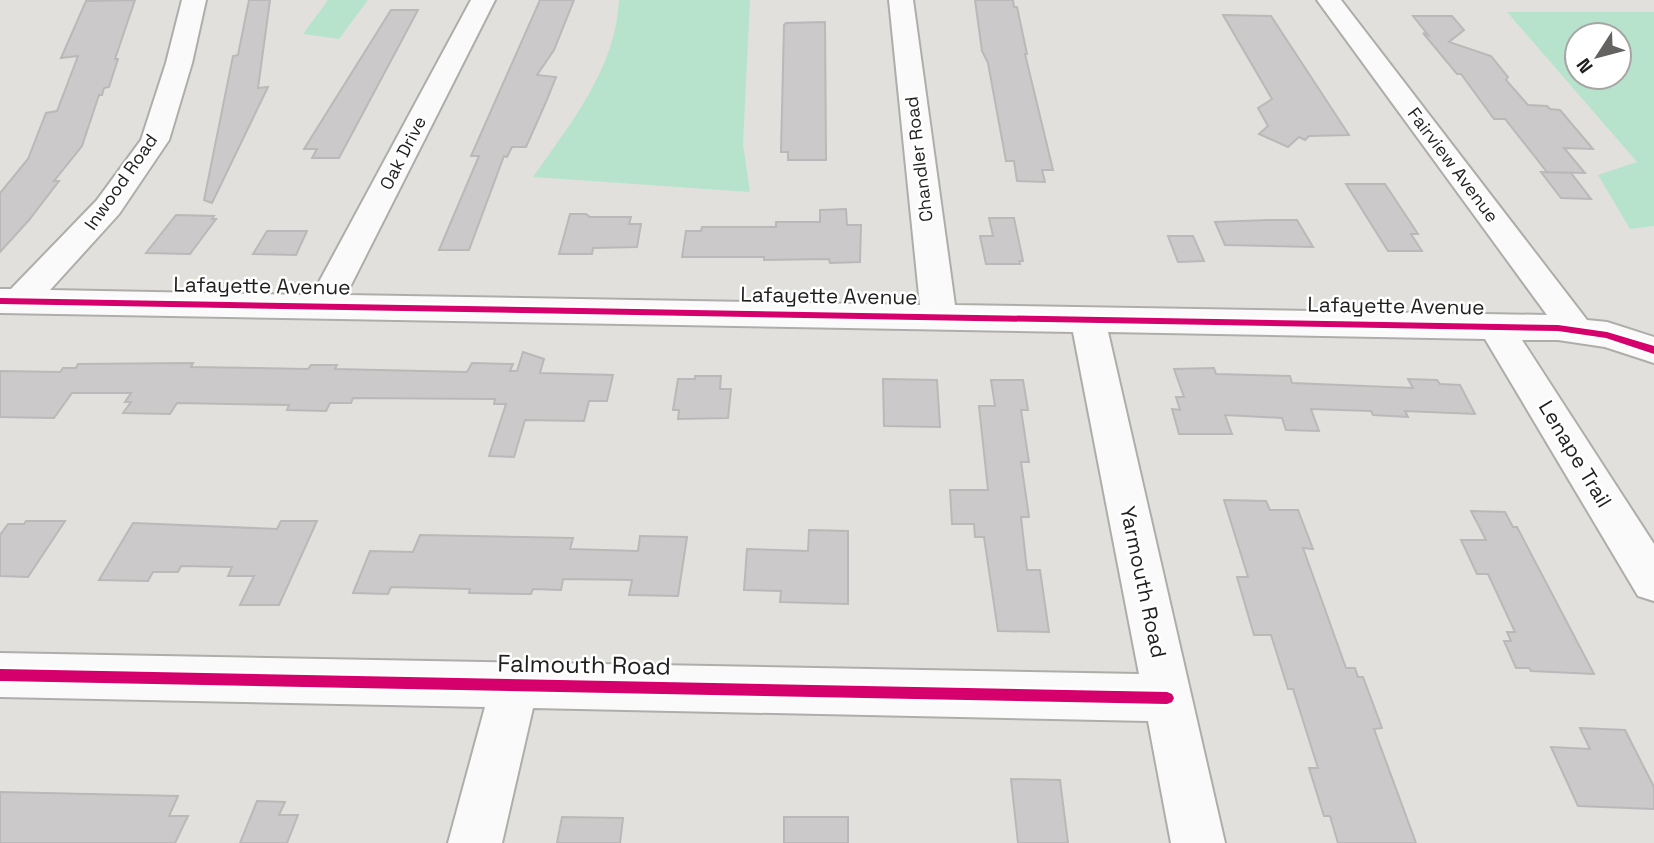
<svg xmlns="http://www.w3.org/2000/svg" width="1654" height="843" font-family="'Space Grotesk',sans-serif">
	<rect width="100%" height="100%" fill="#e2e0dd"/>
	<path fill="#b7e3cc" fill-rule="evenodd" d="M328 0H368L339 39 303 34Z
		M619 0H750L743 144 750 192 533 177C570 124 616 68 619 0Z
		M1507 12H1654V226L1630 229 1598 175 1637 162ZM1577 35H1619V77H1577Z"/>
	<path fill="#cbc9c9" stroke="#bab8b8" stroke-width="2" d="M135 0 115 59H118L109 87 104 88 102 95H99L82 146 54 181H59L29 220 0 252V193L28 159 46 113 57 111 78 56 61 58 86 1Z
		M249 0H270L258 88 268 87 212 203 204 200 233 56 238 55Z
		M540 0H574L554 50 537 75 556 77 546 102 526 147H512L507 157 504 156 469 250H439L479 156H471Z
		M975 0H1013L1014 7H1017L1027 54H1025L1053 170H1042L1045 182 1017 181 1014 161H1006L988 63 982 51Z
		M391 10H418L339 158H312L317 149H304Z
		M1223 15 1271 16 1349 135 1309 136 1305 140 1299 137 1288 147 1259 134 1268 126 1258 108 1272 99Z
		M1413 16H1452L1464 30 1449 42 1491 56 1508 77 1506 80 1528 105 1547 106 1550 109 1560 110 1593 149 1564 148 1585 173 1547 172 1505 119H1494L1461 74H1457L1423 33 1428 35Z
		M825 22 826 160H788V152H781L784 25 786 23Z
		M1541 172 1571 173 1591 199 1561 198Z
		M1346 184H1385L1418 234H1411L1422 251H1388Z
		M846 209 847 225H861L860 262 830 263 829 259 764 260V257H682L686 231H701L702 227H776V222H820V210Z
		M570 214H586L590 217H631L629 224H641L637 247 593 248 592 254H559Z
		M176 215 214 216 212 219H216L190 254 146 253Z
		M989 218H1014L1023 261H1019L1020 264H986L980 236H993Z
		M1269 220H1297L1313 247 1225 245 1215 222Z
		M267 231H307L296 255 253 254Z
		M1168 236H1193L1204 261 1178 262Z
		M523 352 544 359 540 373 613 375 607 401H589L584 421 525 420 514 457 489 456 506 404H494L495 399 353 398 351 403H330L326 411 287 410 289 405 177 403 170 414 123 413 131 402H125L131 393H72L54 418 0 417V371L60 372 63 368H76L78 364 193 363 191 367 308 369 311 365H337L335 369 467 372 472 363 513 364 510 371H517Z
		M1214 368 1216 374 1290 376 1292 383 1413 388 1408 379 1437 380 1440 384 1460 385 1475 414 1405 411 1408 417 1373 415 1371 411 1311 409 1319 431 1286 430 1282 418 1225 415 1232 434H1179L1172 409 1180 410 1176 397H1184L1174 369Z
		M695 376H721L720 389H731L728 418 678 419 679 410H673L678 379H695Z
		M883 379 937 380 940 427 884 426Z
		M991 380H1023L1028 410H1021L1029 462H1021L1029 517H1021L1027 570H1040L1049 632 998 631 984 537H975L974 524H952L950 490H988L979 406H995Z
		M1224 500 1266 501 1270 510H1298L1313 549 1303 548 1346 668H1355L1358 677H1363L1382 728 1374 729 1416 843H1338L1330 816H1324L1309 768H1318L1293 689H1288L1271 635H1254L1237 577H1248Z
		M1471 511 1505 512 1513 527H1517L1594 674 1531 671 1529 668H1516L1504 641H1511L1507 632H1515L1488 574H1477L1461 540H1486Z
		M26 521H65L28 577 0 576V535L8 524H24Z
		M281 521H317L279 605H240L254 576H228L232 567 181 566 178 572H153L148 581 99 580 133 523 277 529Z
		M809 530 848 531V604L780 602 781 591 744 590 747 549 808 551Z
		M420 535 573 538 570 549 638 551 640 536 687 537 678 596 629 595 632 580 563 579 561 590 533 589 531 594 469 593 470 589 391 587 388 594 353 593 370 551 413 552Z
		M1580 728 1625 730 1654 787V809L1578 806 1551 747 1590 749Z
		M1011 779 1060 780 1068 843H1018Z
		M0 792 178 796 169 816H188L175 843H0Z
		M257 801 285 802 279 815H298L287 843H240Z
		M562 817 623 818 620 843H557Z
		M784 817H848V843H784Z"/>
	<g fill="none" stroke-linecap="round" stroke-linejoin="round">
		<g stroke="#aeadaa" stroke-width="4">
			<path id="minor" d="M182 0H206L192 63 169 140 119 214 50 290 312 295 471 0H495L346 295 920 305 889 0H913L955 305 1547 315 1317 0H1341L1587 320 1607 322 1654 337V363L1605 347 1558 340H1522L1654 544V601L1638 596 1485 339 1108 332 1225 843H1171L1148 721 533 708 502 843H448L485 707 0 697V653L1139 674 1073 332 0 313V289H11L97 200 141 140 166 63Z"/>
		</g>
		<use href="#minor" fill="#fbfafa" fill-rule="evenodd"/>
		<g stroke="#fff" stroke-width="5">
			<path id="cycleway" d="M0 298 1558 325 1607 332 1654 346V354L1606 338 1558 331 0 304Z
				M0 669 1167 692 1172 694 1174 698 1172 702 1167 704 0 681Z"/>
		</g>
		<use href="#cycleway" fill="#d6006c" fill-rule="evenodd"/>
	</g>
	<g text-anchor="middle" stroke-width="5" stroke-linejoin="round" paint-order="stroke">
		<g font-size="18" fill="#201f1e" stroke="#fff">
			<text transform="translate(403 153) rotate(-63)" y="6">Oak Drive</text>
			<text transform="translate(919 159) rotate(-97)" y="6">Chandler Road</text>
			<text transform="translate(1453 165) rotate(53)" y="6">Fairview Avenue</text>
			<text transform="translate(121 182) rotate(-55)" y="6">Inwood Road</text>
		</g>
		<g font-size="21" fill="#201f1e" stroke="#fff">
			<text transform="translate(262 286) rotate(1)" y="7">Lafayette Avenue</text>
			<text transform="translate(829 296) rotate(1)" y="7">Lafayette Avenue</text>
			<text transform="translate(1396 306) rotate(1)" y="7">Lafayette Avenue</text>
			<text transform="translate(1575 454) rotate(59)" y="7">Lenape Trail</text>
			<text transform="translate(1143 582) rotate(78)" y="7">Yarmouth Road</text>
		</g>
		<g font-size="24" fill="#201f1e" stroke="#fff">
			<text transform="translate(584 665) rotate(1)" y="8">Falmouth Road</text>
		</g>
	</g>
	<g transform="translate(1598 56) rotate(234)"><circle r="33" fill="#ffffff" stroke="#a6a5a5" stroke-width="2"/>
	<path d="M0-5L12 26L0 18L-12 26Z" fill="#646361"/>
	<text y="-10" font-size="19" font-weight="bold" text-anchor="middle" fill="#201f1e">N</text>
	</g>
</svg>
